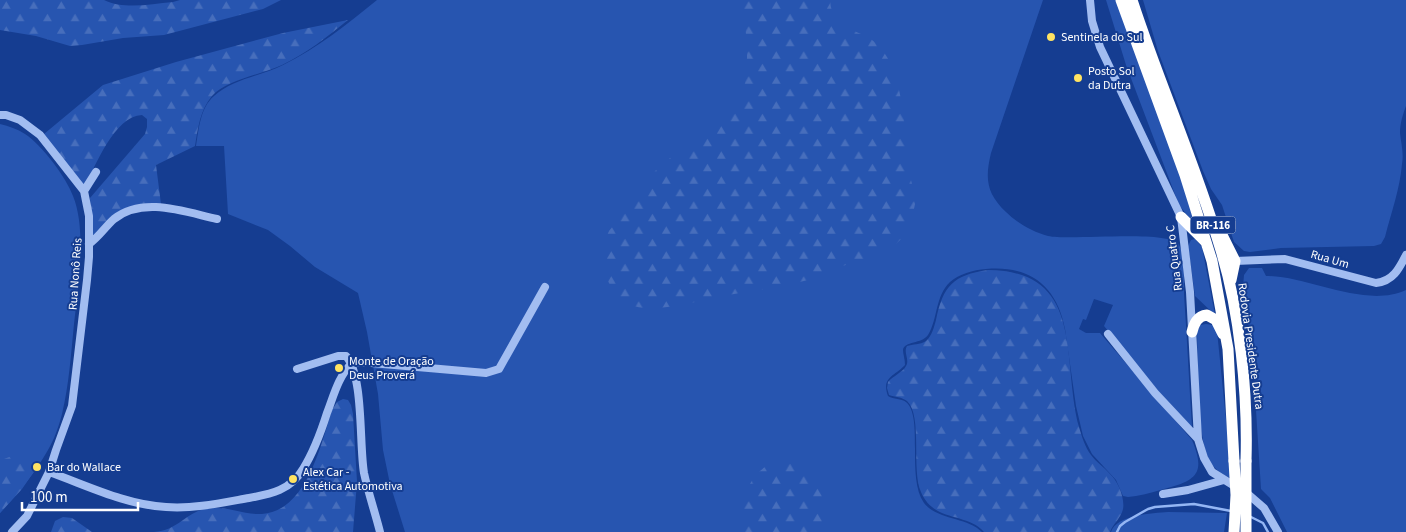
<svg xmlns="http://www.w3.org/2000/svg" width="1406" height="532" font-family="'Source Sans 3',sans-serif">
	<defs>
		<pattern id="forest-firs" width="22" height="20" patternUnits="userSpaceOnUse" patternTransform="scale(1.25)"><rect width="22" height="20" fill="#2755b0"/><path d="M5 1l3.5 6h-7zM16 11l3.5 6h-7z" fill="#476ebc"/></pattern>
	</defs>
	<rect width="100%" height="100%" fill="#153d91"/>
	<path fill="#2755b0" d="M377 0H1043L991 153C985 178 986 193 1006 212 1017 223 1033 232 1048 236 1072 241 1169 229 1179 245 1185 255 1184 282 1184 294 1187 338 1189 382 1192 427L1160 393 1104 326 1113 305 1094 299 1086 320 1083 319 1079 329 1086 333H1100L1192 440C1204 469 1200 479 1171 487 1159 490 1148 494 1136 496L1128 497 1123 496 1116 480 1092 454 1083 436 1076 406 1065 329C1057 286 1030 265 986 269 973 270 959 274 950 282 935 296 938 319 928 335 922 344 904 341 903 350 903 354 905 359 905 365 895 376 881 377 888 396 894 400 901 398 906 402 924 417 906 477 924 503 937 520 967 517 982 532H405L390 484 383 450 378 394 367 332 358 293 315 267 290 246 268 230 228 214 224 146H196C199 129 200 108 214 96 233 79 261 76 283 65 318 48 347 24 377 0Z
		M1106 0H1117L1200 231 1179 205 1126 65Z
		M1143 0H1406V106C1403 114 1400 123 1400 133 1401 143 1404 153 1402 164 1400 189 1391 213 1385 237L1381 244 1374 246 1281 248 1250 252 1244 251 1234 242 1222 205 1211 189 1203 171 1158 51Z
		M0 124C9 126 17 129 25 134 42 145 66 177 73 196 87 230 78 288 74 324 71 354 69 385 62 414 59 426 54 440 48 450 35 473 18 494 0 513Z
		M1195 239 1202 247 1215 315 1195 296 1188 246 1191 240Z
		M1249 268H1262L1266 276C1309 276 1365 309 1406 290V532H1287L1270 498 1261 489 1253 363 1243 287 1244 275Z
		M1206 324 1213 325 1217 331 1232 479C1224 475 1216 471 1211 463 1196 441 1198 361 1197 332L1200 325Z
		M1168 512 1227 513 1224 532H1111C1116 515 1153 513 1168 512Z"/>
	<path fill="url(#forest-firs)" d="M0 0H104C125 10 150 4 173 2L180 0H281L263 9 164 35 123 38 82 45 70 46 36 36 0 30Z
		M741 0H830C832 34 862 27 879 46 905 74 905 138 910 174 911 184 916 194 915 204 913 215 908 230 901 239 886 257 857 261 836 268 826 272 817 276 808 280 779 287 751 291 722 296 696 301 653 315 628 304 619 299 612 290 608 281 598 264 601 248 609 231 627 210 641 184 661 165 676 152 693 146 709 134 719 126 732 117 738 105 752 78 747 29 741 0Z
		M348 20C327 37 307 53 282 65 263 74 226 80 212 96 200 110 198 128 195 146L156 165 161 204 138 206 92 238 90 198 145 134 147 127V119L142 115C114 116 96 166 84 187L44 134 103 85 176 62 283 33Z
		M988 270C1086 271 1061 360 1079 427 1082 437 1085 447 1091 455 1096 462 1104 467 1110 474 1118 481 1125 498 1123 509 1121 518 1113 524 1110 532H984C967 512 934 523 921 492 911 470 923 416 907 401 902 397 895 397 889 395L887 388 888 382C893 376 903 372 906 366 910 359 903 353 907 346 913 344 920 345 926 341 932 336 934 327 936 320 943 286 953 275 988 270Z
		M343 399 348 400 351 405 353 414 357 482 353 532H154C177 531 187 512 205 509 229 505 240 515 262 514 307 511 321 444 332 410L337 402Z
		M12 456 19 457 37 467 22 489 0 513V466L4 459Z
		M781 464C790 464 801 463 808 468 825 479 824 514 823 532H745C738 511 745 480 765 467 770 464 776 464 781 464Z
		M63 517 72 518 92 532H51L55 521Z"/>
	<g fill="none" stroke-linecap="round" stroke-linejoin="round">
		<path stroke="#94b6f4" stroke-width="2.5" d="M1249 516 1263 523 1268 532
			M1117 532 1120 526 1125 522 1148 509 1155 507 1194 504 1231 511"/>
		<path stroke="#a2bdf1" stroke-width="8" d="M1090 0 1092 21 1100 47 1181 217 1190 292 1198 439 1204 458 1212 472 1249 495 1264 508 1278 532
			M0 115H6L20 120 40 135 84 191 89 216V257L87 280 72 406 56 450 49 472 27 516 12 532
			M84 191 96 172
			M89 244C99 237 105 227 114 219 143 196 185 212 217 219
			M1235 261 1285 259 1376 283C1393 281 1399 269 1406 255
			M1108 334 1155 393 1198 439
			M297 369 338 356H346C364 376 359 444 364 473 368 492 375 512 380 532
			M49 472C86 485 126 505 166 507 194 509 221 503 249 498 271 494 291 490 303 469 313 453 321 432 327 413 334 395 338 377 352 363L360 362 486 373 499 369 545 287
			M1163 494 1188 490 1224 480"/>
		<path stroke="#fff" stroke-width="11" d="M1121 0 1185 175 1212 261 1228 349 1234 461
			M1132 0C1159 83 1195 163 1220 247 1240 311 1248 394 1246 461
			M1181 217 1206 242
			M1222 235 1235 261 1231 280
			M1192 332C1194 324 1197 316 1207 315L1216 320 1223 334"/>
		<path stroke="#fff" stroke-width="11" d="M1234 532 1236 495 1234 461
			M1246 532V461"/>
	</g>
	<g fill="#ffe362" stroke="#153d91" stroke-width="2">
		<circle cx="1051" cy="37" r="5"/>
		<circle cx="1078" cy="78" r="5"/>
		<circle cx="339" cy="368" r="5"/>
		<circle cx="37" cy="467" r="5"/>
		<circle cx="293" cy="479" r="5"/>
	</g>
	<g text-anchor="middle" stroke-width="4" stroke-linejoin="round" paint-order="stroke">
		<rect fill="#153d91" stroke="#b9c5de" stroke-width="1" x="1190.5" y="216.5" width="45" height="17" rx="4"/>
		<g font-size="11" font-weight="bold" fill="#fff">
			<text x="1213" y="229">BR-116</text>
		</g>
		<g font-size="12" fill="#fff" stroke="#153d91" text-anchor="start">
			<text x="1061" y="41">Sentinela do Sul</text>
			<text x="1088" y="75">Posto Sol<tspan x="1088" dy="14">da Dutra</tspan></text>
			<text x="349" y="365">Monte de Oração<tspan x="349" dy="14">Deus Proverá</tspan></text>
			<text x="47" y="471">Bar do Wallace</text>
			<text x="303" y="476">Alex Car -<tspan x="303" dy="14">Estética Automotiva</tspan></text>
		</g>
		<g font-size="12" fill="#fff" stroke="#153d91">
			<text transform="translate(1174 258) rotate(-97)" y="4">Rua Quatro C</text>
			<text transform="translate(1330 259) rotate(16)" y="4">Rua Um</text>
			<text transform="translate(75 274) rotate(-86)" y="4">Rua Nonô Reis</text>
			<text transform="translate(1251 346) rotate(82)" y="4">Rodovia Presidente Dutra</text>
		</g>
	</g>
	<path d="M22 502v8h116v-8" fill="none" stroke="#ffffff" stroke-width="2.5"/>
	<text x="30" y="502" font-size="15" fill="#ffffff" stroke="#153d91" stroke-width="4" paint-order="stroke">100 m</text>
</svg>
